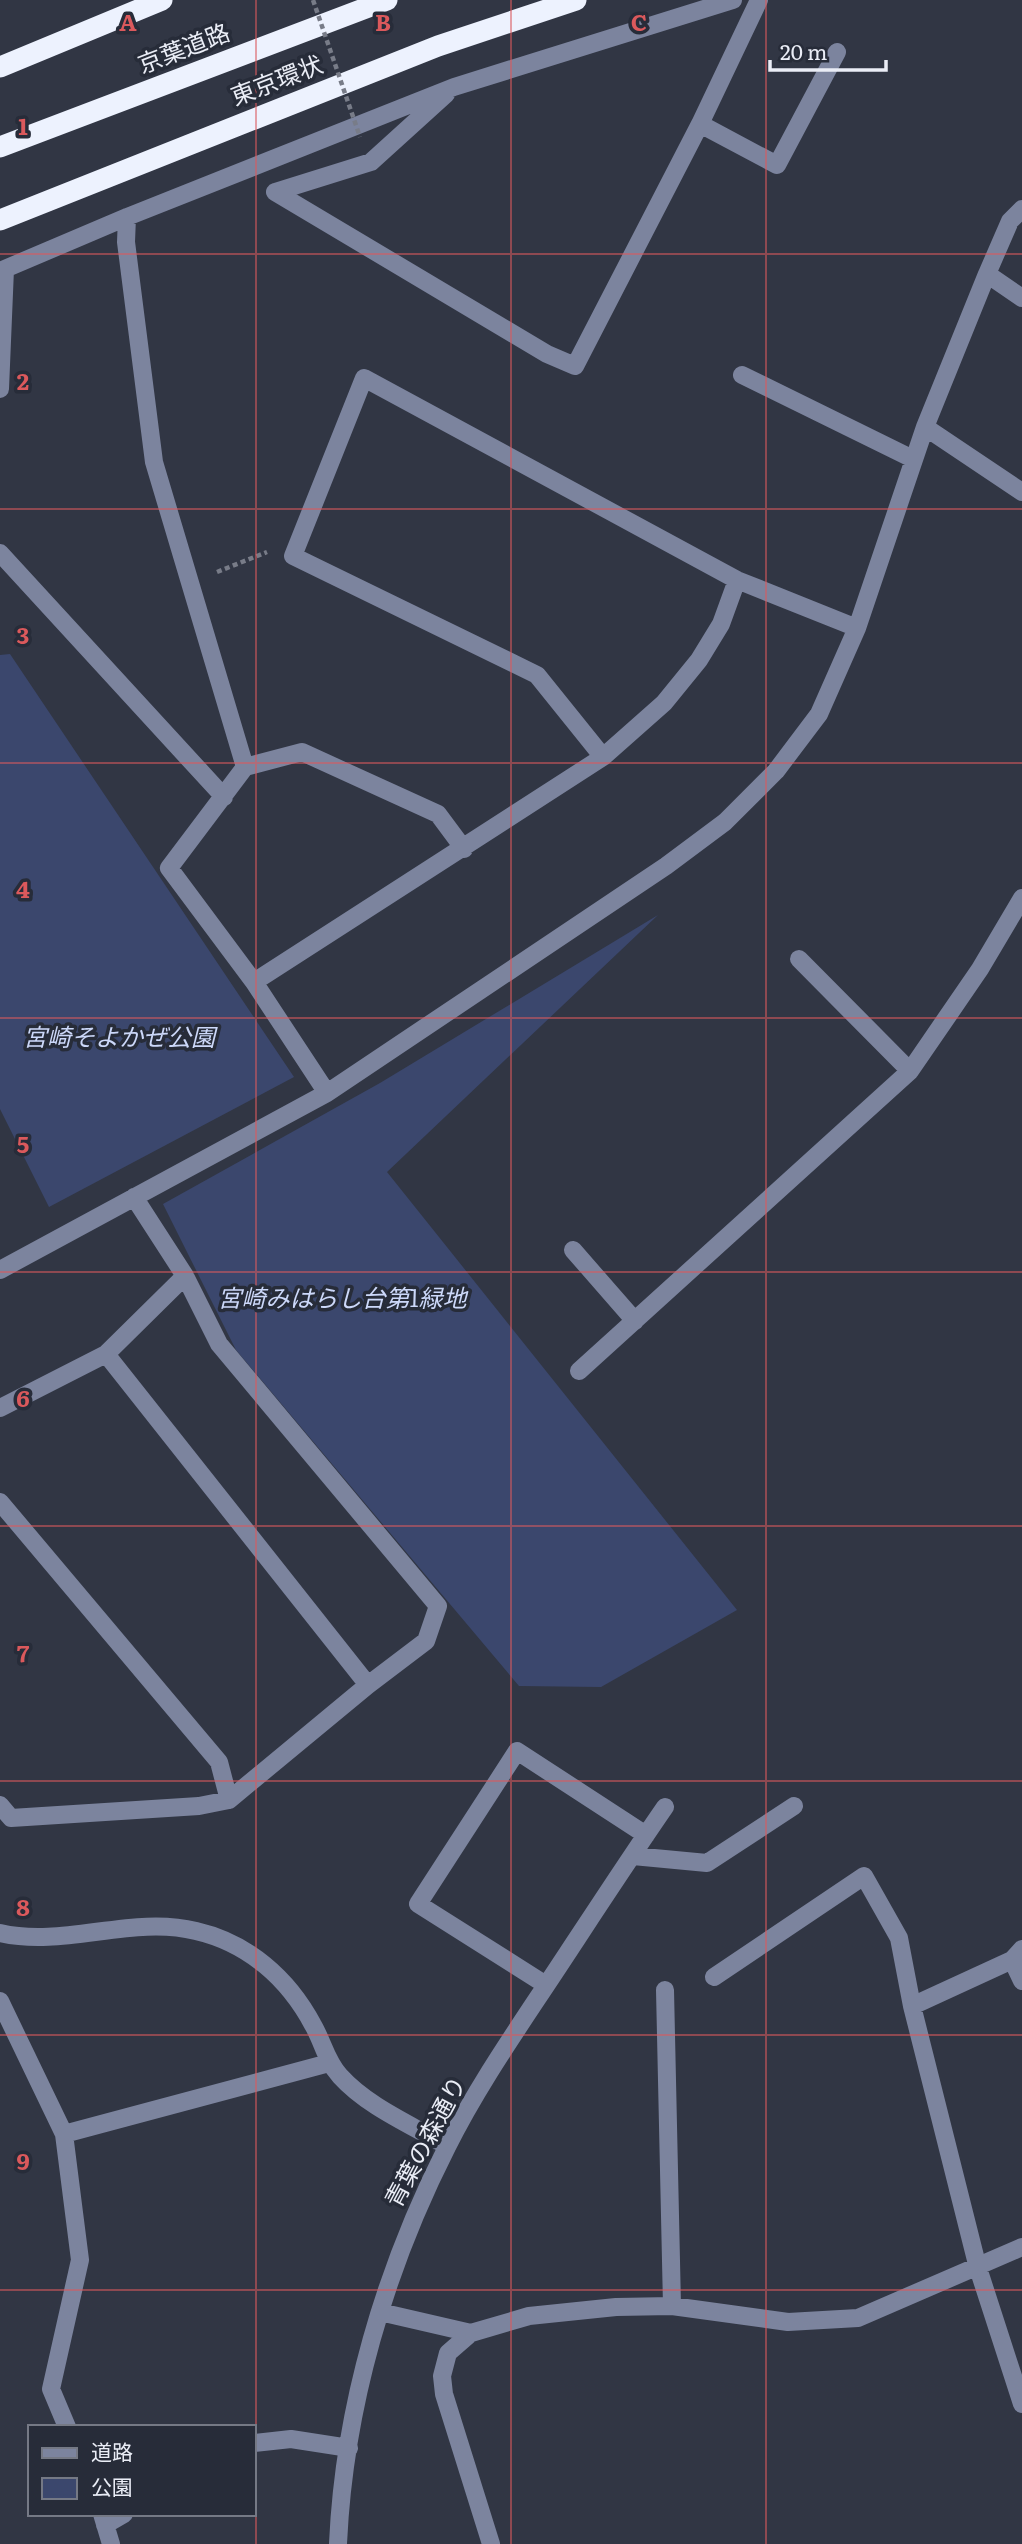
<svg xmlns="http://www.w3.org/2000/svg" width="1022" height="2544" font-family="Literata,'Noto Sans JP',serif">
	<rect width="100%" height="100%" fill="#313644"/>
	<path fill="#3b476d" d="M10 654 294 1077 49 1207 0 1109V655Z
		M658 915 387 1172 737 1610 601 1687 519 1686 236 1350 163 1204 380 1083Z"/>
	<g fill="none" stroke-linecap="round" stroke-linejoin="round">
		<path stroke="#787c88" stroke-width="4.5" stroke-dasharray="5 3.5" stroke-linecap="butt" d="M217 572 267 552"/>
		<path stroke="#7c849e" stroke-width="18" d="M700 124 777 165 837 52
			M275 192 547 354 575 366 700 124 759 0
			M275 192 371 162 446 94
			M127 217 126 242 154 462 245 767
			M0 271 127 217 454 87 733 0
			M987 274 1022 298
			M742 375 913 459
			M0 389 5 269
			M925 427 1022 492
			M0 553 224 797
			M603 757 537 675 293 556 364 378 737 580 857 628
			M799 959 910 1071
			M254 982 603 757 664 703 699 660 721 624 737 580
			M327 1093 254 982 169 868 245 767 302 752 438 814 464 849
			M573 1250 635 1321
			M0 1270 327 1093 666 866 725 822 776 771 819 714 857 628 925 427 987 274 1010 221 1022 209
			M106 1354 368 1685
			M579 1371 910 1071 980 969 1022 898
			M0 1408 106 1354 185 1276
			M0 1502 219 1762 229 1800
			M0 1805 11 1818 199 1806 229 1800 368 1685 426 1641 438 1606 219 1344 185 1276 134 1197
			M633 1856 707 1863 794 1806
			M0 1933C64 1948 132 1915 196 1931 248 1943 288 1978 313 2025 323 2042 326 2061 340 2076 368 2107 412 2125 447 2146
			M1022 1949 1012 1960 1022 1981
			M714 1977 864 1876 899 1938 912 2006 978 2268 1022 2404
			M546 1985 418 1904 517 1751 646 1835
			M665 1990 672 2306
			M0 2001 64 2134 80 2260 51 2389 67 2427
			M912 2006 1012 1960
			M64 2134 329 2063
			M380 2312 471 2333
			M254 2443 291 2439 349 2448
			M102 2514 111 2544
			M105 2525 124 2514
			M338 2544C344 2407 385 2269 447 2147 477 2087 516 2031 553 1975 590 1919 627 1862 665 1807
			M491 2544 444 2394 442 2376 448 2353 471 2333 529 2316 616 2307 672 2306 788 2322 858 2318 1022 2247"/>
		<path stroke="#edf2fe" stroke-width="21" d="M0 67 162 0
			M0 147 387 0
			M0 220 438 46 576 0"/>
		<path stroke="#787c88" stroke-width="4.5" stroke-dasharray="5 3.5" stroke-linecap="butt" d="M313 0 360 137"/>
	</g>
	<path fill="none" stroke="#db595c" stroke-width="2" stroke-opacity="0.55" d="M256 0V2544M511 0V2544M766 0V2544M0 254H1022M0 509H1022M0 763H1022M0 1018H1022M0 1272H1022M0 1526H1022M0 1781H1022M0 2035H1022M0 2290H1022"/>
	<g text-anchor="middle" stroke-width="7" stroke-linejoin="round" paint-order="stroke">
		<g font-size="24" fill="#eaedf6" stroke="#272c39">
			<text transform="translate(184 49) rotate(-21)" y="8">京葉道路</text>
			<text transform="translate(277 81) rotate(-21)" y="8">東京環状</text>
			<text transform="translate(426 2142) rotate(-62)" y="8">青葉の森通り</text>
		</g>
		<g font-size="24" font-style="italic" fill="#ccd8f9" stroke="#272c39">
			<text x="119" y="1046">宮崎そよかぜ公園</text>
			<text x="342" y="1307">宮崎みはらし台第1緑地</text>
		</g>
	</g>
	<g font-size="23" text-anchor="middle" font-weight="bold" fill="#db595c" stroke="#272c39" stroke-width="7" stroke-linejoin="round" paint-order="stroke">
		<text x="128" y="31">A</text>
		<text x="383" y="31">B</text>
		<text x="639" y="31">C</text>
		<text x="23" y="135">1</text>
		<text x="23" y="390">2</text>
		<text x="23" y="644">3</text>
		<text x="23" y="898">4</text>
		<text x="23" y="1153">5</text>
		<text x="23" y="1407">6</text>
		<text x="23" y="1662">7</text>
		<text x="23" y="1916">8</text>
		<text x="23" y="2170">9</text>
	</g>
	<rect x="28" y="2425" width="228" height="91" fill="#272c39" stroke="#757985" stroke-width="2"/>
	<rect x="42" y="2448" width="35" height="10" fill="#7c849e" stroke="#757985" stroke-width="2"/>
	<text x="91" y="2460" font-size="21" fill="#eaedf6">道路</text>
	<rect x="42" y="2478" width="35" height="21" fill="#3b476d" stroke="#757985" stroke-width="2"/>
	<text x="91" y="2495" font-size="21" fill="#eaedf6">公園</text>
	<path d="M770 60v10h116v-10" fill="none" stroke="#eaedf6" stroke-width="3.5"/>
	<text x="780" y="60" font-size="21" fill="#eaedf6" stroke="#272c39" stroke-width="5" paint-order="stroke">20 m</text>
</svg>
